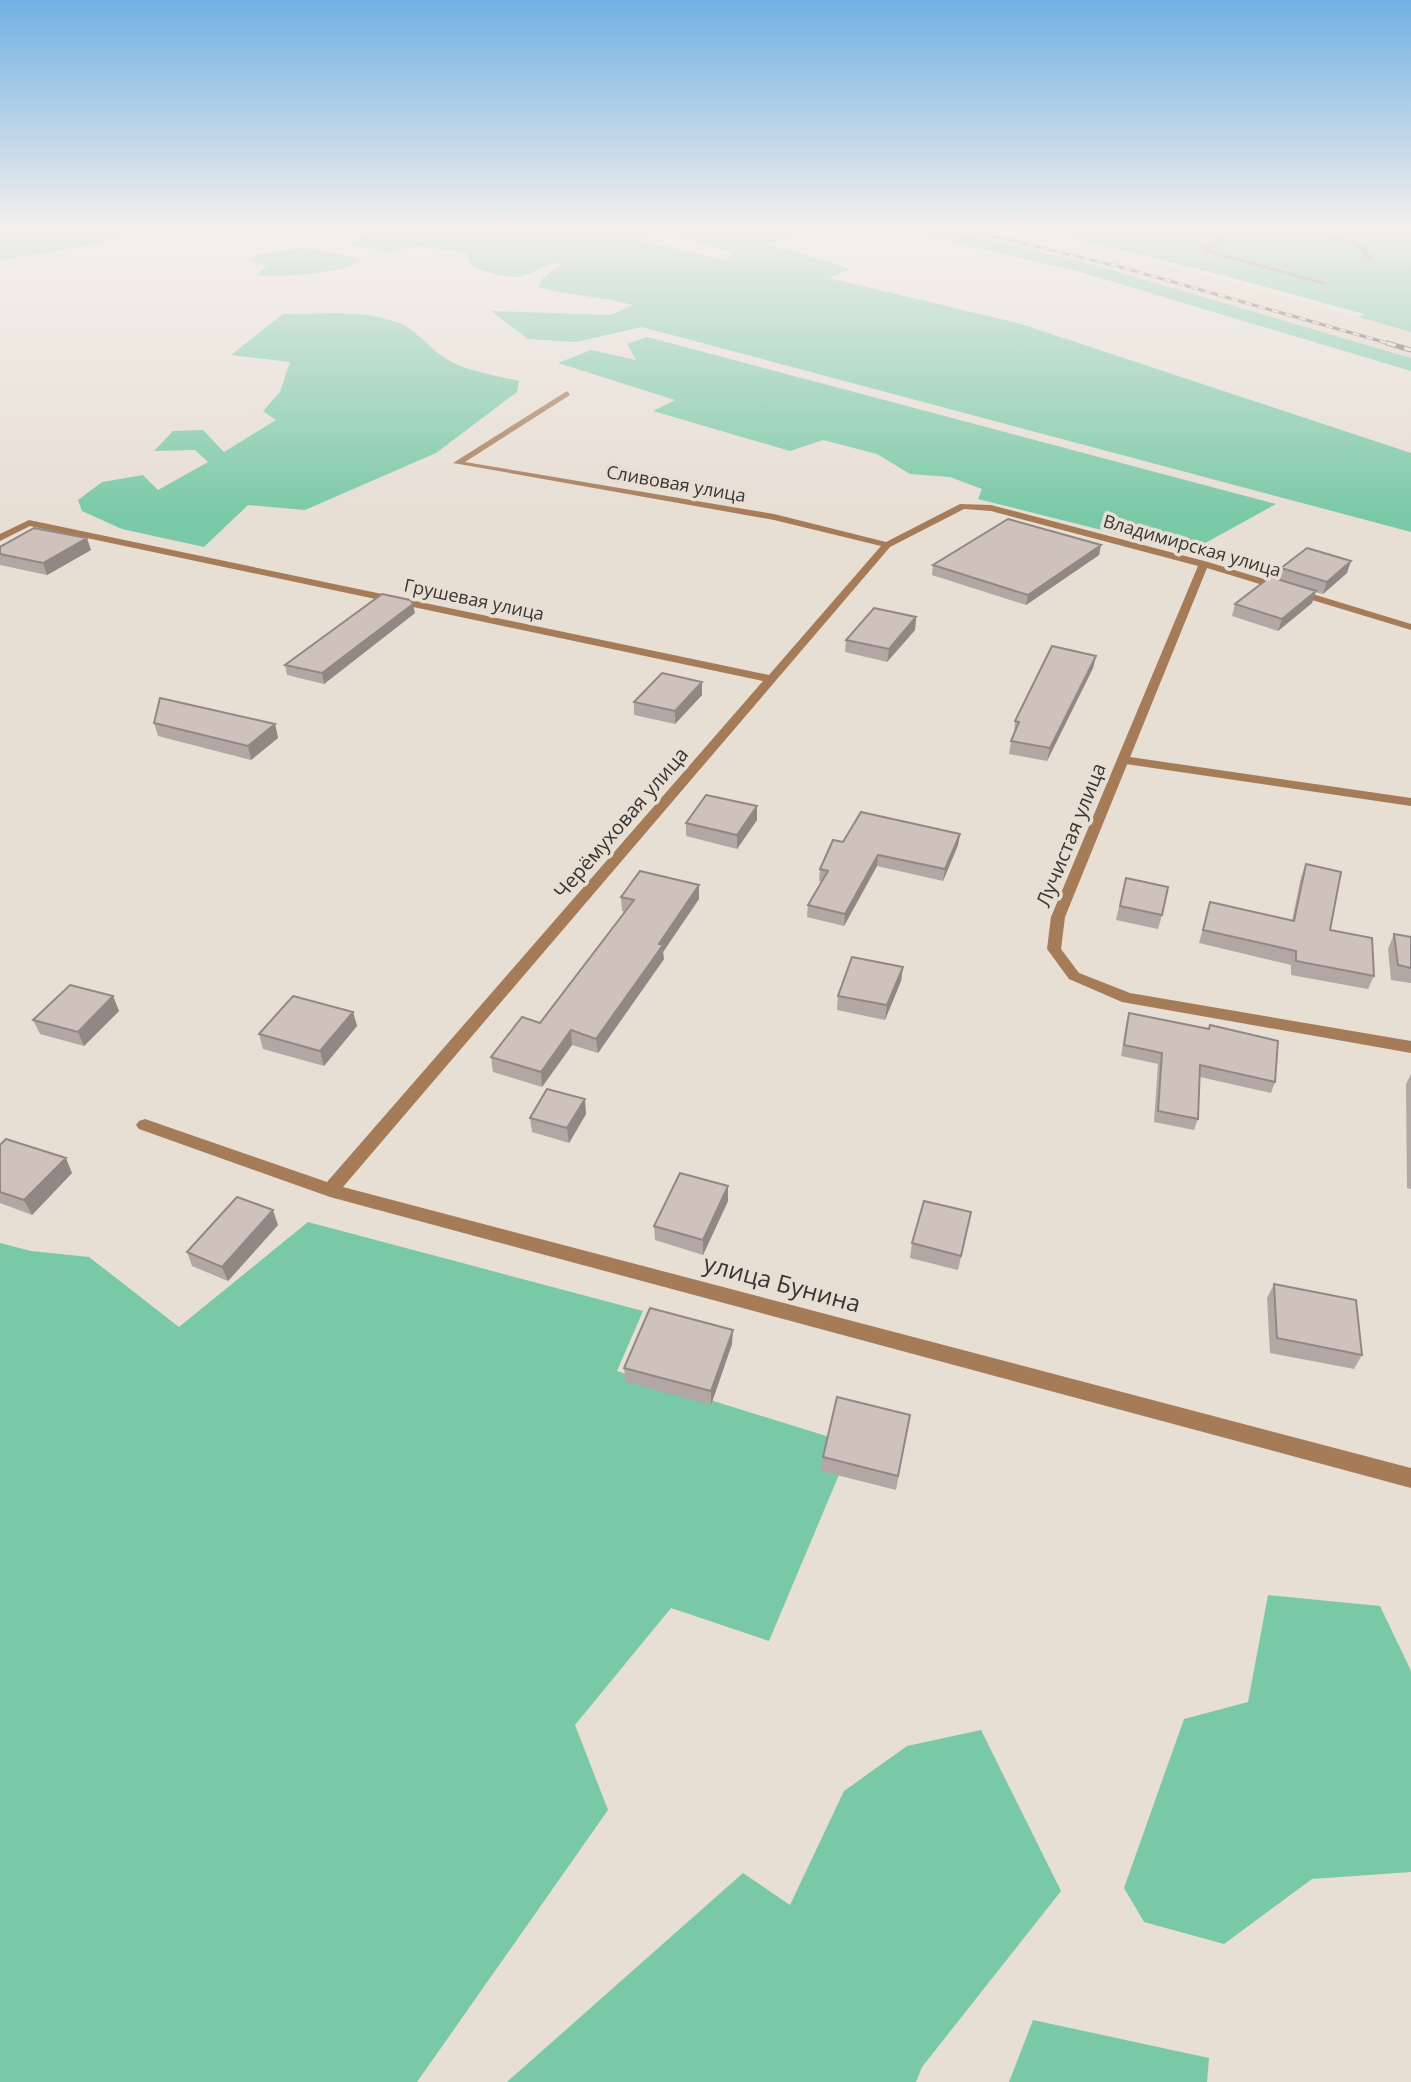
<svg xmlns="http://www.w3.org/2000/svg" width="1411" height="2082" font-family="'Open Sans',sans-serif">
	<rect width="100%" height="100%" fill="#e7ded4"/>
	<path fill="#e1d4c3" d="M928 225H1018L1258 289 1411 332V358L1096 265Z"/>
	<path fill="#7ac9a6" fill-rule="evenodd" d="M13 225H168L80 247 0 260V229Z
		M321 225H832L769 244 850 269 829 278 1021 324 1411 453V532L642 327 576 342 528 339 491 311 610 315 633 305C601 296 570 296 538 287L542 279 562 264C546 262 539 271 525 275 509 281 490 272 474 268L465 252 414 246 389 253 350 244 372 230 356 233ZM664 233 734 252V253L726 260 639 241Z
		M875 225H928L1095 265 1411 358V371L1077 271Z
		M1019 225H1411V332L1359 317 1364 314 1214 273Z
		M304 247 363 260C338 274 284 278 255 275L267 266 248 260 259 255Z
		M283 314C321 314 364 309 399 323 419 331 430 350 448 360 469 372 495 375 519 381L517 392 436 453 305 510 248 505 204 547 122 529 82 511 78 500 102 482 143 475 158 490 208 462 195 450 154 451 173 431 203 430 224 452 276 420 263 411 280 392 290 362 231 355Z
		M647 337 1276 504 1189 552 978 499 982 489 950 477 910 474 877 454 823 440 790 451 653 411 675 400 558 363 591 350 636 360 627 344Z
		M308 1222 643 1311 617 1371 852 1444 769 1641 671 1608 575 1725 608 1810 417 2082H0V1243L31 1251 89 1257 179 1327Z
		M1268 1595 1380 1606 1411 1671V1872L1312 1879 1224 1944 1144 1922 1124 1888 1184 1719 1248 1702Z
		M981 1730 1061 1891 922 2067 916 2082H507L743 1873 790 1905 844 1791 907 1746Z
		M1033 2020 1209 2058 1207 2082H1009Z"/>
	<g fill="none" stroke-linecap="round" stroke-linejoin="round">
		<path fill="#a67b58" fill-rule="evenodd" d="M1148 225 1224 235 1241 225H1248L1209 250 1327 283 1322 284 1202 251V249L1220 238Z
			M1277 225H1287L1354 241 1365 247 1372 258 1367 259 1361 249 1350 243Z
			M1123 756 1411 798V806L1119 763 1117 760Z"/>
		<path fill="#a67b58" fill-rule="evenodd" d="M567 391 570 395 465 462 774 514 886 542 960 504 991 505 1208 562 1411 624V630L1207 568 1065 917 1061 949 1079 973 1130 993 1411 1041V1053L1122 1002 1069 979 1047 949 1051 917 1198 566 991 511 964 509 890 547 343 1187 1411 1468V1488L330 1197 139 1129 136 1125 139 1121 145 1119 327 1182 763 681 30 526 0 541V534L29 520 769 675 881 546 774 520 453 463Z"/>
		<g stroke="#625d58" stroke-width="3">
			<path id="rail-far1" d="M947 225 1117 266 1394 345"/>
		</g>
		<g stroke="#625d58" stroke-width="5">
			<path id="rail" d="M1387 343 1411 350"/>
		</g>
		<use href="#rail-far1" stroke="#e7ded4" stroke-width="2" stroke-dasharray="7" stroke-linecap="butt"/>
		<use href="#rail" stroke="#e7ded4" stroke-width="3" stroke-dasharray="9" stroke-linecap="butt"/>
	</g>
	<path fill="#b2a7a2" d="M1101 545 1099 555 1026 605 932 575 933 565Z
		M0 547 91 550 47 575 0 565Z
		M1281 568 1347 573 1323 594 1315 592 1312 603 1278 631 1232 616 1235 604 1278 579Z
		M415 613 324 684 287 675 285 665Z
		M916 617 915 630 887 662 845 652 846 640Z
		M1096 656 1093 668 1047 761 1009 754 1011 741 1014 734 1015 721Z
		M702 695 675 724 634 715V702Z
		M154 723 275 724 278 738 251 760 158 736Z
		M757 806V820L737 849 686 836V823Z
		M960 834 958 845 943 881 877 866 844 926 807 917 808 905 822 881H819L820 869 843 842Z
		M1306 864 1330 930 1374 976 1368 989 1291 975V965L1199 943 1210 902 1292 921 1301 877Z
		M1126 878 1162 915 1158 929 1116 920Z
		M699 885V899L663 952 664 959 598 1053 572 1045 542 1087 493 1072 491 1057 540 1023 625 912 622 911 621 897Z
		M1394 934 1411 937V983L1391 980 1388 949Z
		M903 967 901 981 885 1020 837 1010 838 996Z
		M113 996 119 1011 84 1046 40 1034 33 1020Z
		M353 1012 357 1026 324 1066 263 1049 259 1034Z
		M1129 1013 1275 1082 1271 1093 1200 1077 1198 1119 1194 1130 1154 1122 1158 1064 1121 1056 1126 1024Z
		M1411 1074V1189L1407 1188 1406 1084Z
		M586 1114 569 1143 532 1132 530 1118Z
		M0 1145 72 1173 32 1215 0 1203Z
		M728 1186V1201L703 1255 655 1240 654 1226Z
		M971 1212 958 1270 910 1258 912 1243Z
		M278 1225 228 1281 192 1266 187 1252Z
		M1274 1284 1362 1355 1354 1369 1270 1353 1267 1298Z
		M732 1344 711 1405 626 1382 624 1368Z
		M910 1415 896 1490 821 1471 823 1457Z"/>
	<path fill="#918884" d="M87 538 91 550 47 575 43 563Z
		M1101 545 1099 555 1026 605 1028 595Z
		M1351 561 1347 573 1323 594 1327 582Z
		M1316 591 1312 603 1278 631 1282 619Z
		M413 604 415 613 324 684 322 673Z
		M916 617 915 630 887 662 889 649Z
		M1096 656 1093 668 1047 761 1050 748Z
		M702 682V695L675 724V711Z
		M275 724 278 738 251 760 248 746Z
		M757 806V820L737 849V835Z
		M960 834 958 845 943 881 945 869Z
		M878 855 877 866 844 926 845 914Z
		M699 885V899L663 952 664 959 598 1053 596 1039Z
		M903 967 901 981 885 1020 887 1005Z
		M113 996 119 1011 84 1046 78 1032Z
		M353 1012 357 1026 324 1066 320 1051Z
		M571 1030 572 1045 542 1087 541 1072Z
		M585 1099 586 1114 569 1143 567 1128Z
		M66 1158 72 1173 32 1215 24 1200Z
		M728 1186V1201L703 1255V1240Z
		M273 1210 278 1225 228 1281 222 1267Z
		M733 1330 732 1344 711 1405V1391Z"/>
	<path fill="#cfc2bc" stroke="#918884" stroke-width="2" d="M1008 519 1101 545 1028 595 933 565Z
		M34 528 87 538 43 563 0 554V547Z
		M1307 548 1351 561 1327 582 1281 568Z
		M1270 577 1316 591 1282 619 1235 604Z
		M382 594 410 600 413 604 322 673 285 665Z
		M874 608 916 617 889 649 846 640Z
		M1052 646 1096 656 1050 748 1011 741 1019 722 1015 721Z
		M662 673 702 682 675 711 634 702Z
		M160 698 275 724 248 746 154 723Z
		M706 795 757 806 737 835 686 823Z
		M861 812 960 834 945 869 878 855 845 914 808 905 828 871 820 869 833 840 843 842Z
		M1306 864 1341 872 1330 930 1372 938 1374 976 1296 961V951L1203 930 1210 902 1294 921Z
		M640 871 699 885 659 944 663 945 596 1039 571 1030 541 1072 491 1057 522 1017 540 1023 634 900 621 897Z
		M1126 878 1168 887 1162 915 1120 906Z
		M1394 934 1411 937V968L1398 965Z
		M852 957 903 967 887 1005 838 996Z
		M70 985 113 996 78 1032 33 1020Z
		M293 996 353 1012 320 1051 259 1034Z
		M1129 1013 1209 1029 1210 1025 1278 1041 1275 1082 1200 1065 1198 1119 1158 1111 1162 1053 1124 1045Z
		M547 1089 585 1099 567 1128 530 1118Z
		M6 1139 66 1158 24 1200 0 1192V1145Z
		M680 1173 728 1186 703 1240 654 1226Z
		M237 1197 273 1210 222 1267 187 1252Z
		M924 1201 971 1212 961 1256 912 1243Z
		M1274 1284 1356 1300 1362 1355 1277 1338Z
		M650 1308 733 1330 711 1391 624 1368Z
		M837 1397 910 1415 898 1476 823 1457Z"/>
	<linearGradient id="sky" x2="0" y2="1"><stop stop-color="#71b1e3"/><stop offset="0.44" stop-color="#f4f0ec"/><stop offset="1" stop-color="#f4f0ec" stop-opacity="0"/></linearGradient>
	<rect width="1411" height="516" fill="url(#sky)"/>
	<g text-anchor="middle" stroke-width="7" stroke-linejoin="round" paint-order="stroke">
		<g font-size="18" fill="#393531" stroke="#e7ded4">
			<text transform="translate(676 484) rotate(10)" y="6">Сливовая улица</text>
			<text transform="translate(1192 546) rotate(16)" y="6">Владимирская улица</text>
			<text transform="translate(474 600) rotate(12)" y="6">Грушевая улица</text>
		</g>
		<g font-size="20" fill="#393531" stroke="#e7ded4">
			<text transform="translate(621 823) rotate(-49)" y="7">Черёмуховая улица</text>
			<text transform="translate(1071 835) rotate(-68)" y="7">Лучистая улица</text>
		</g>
		<g font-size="24" fill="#393531" stroke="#e7ded4">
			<text transform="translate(782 1284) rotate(15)" y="8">улица Бунина</text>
		</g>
	</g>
</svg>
